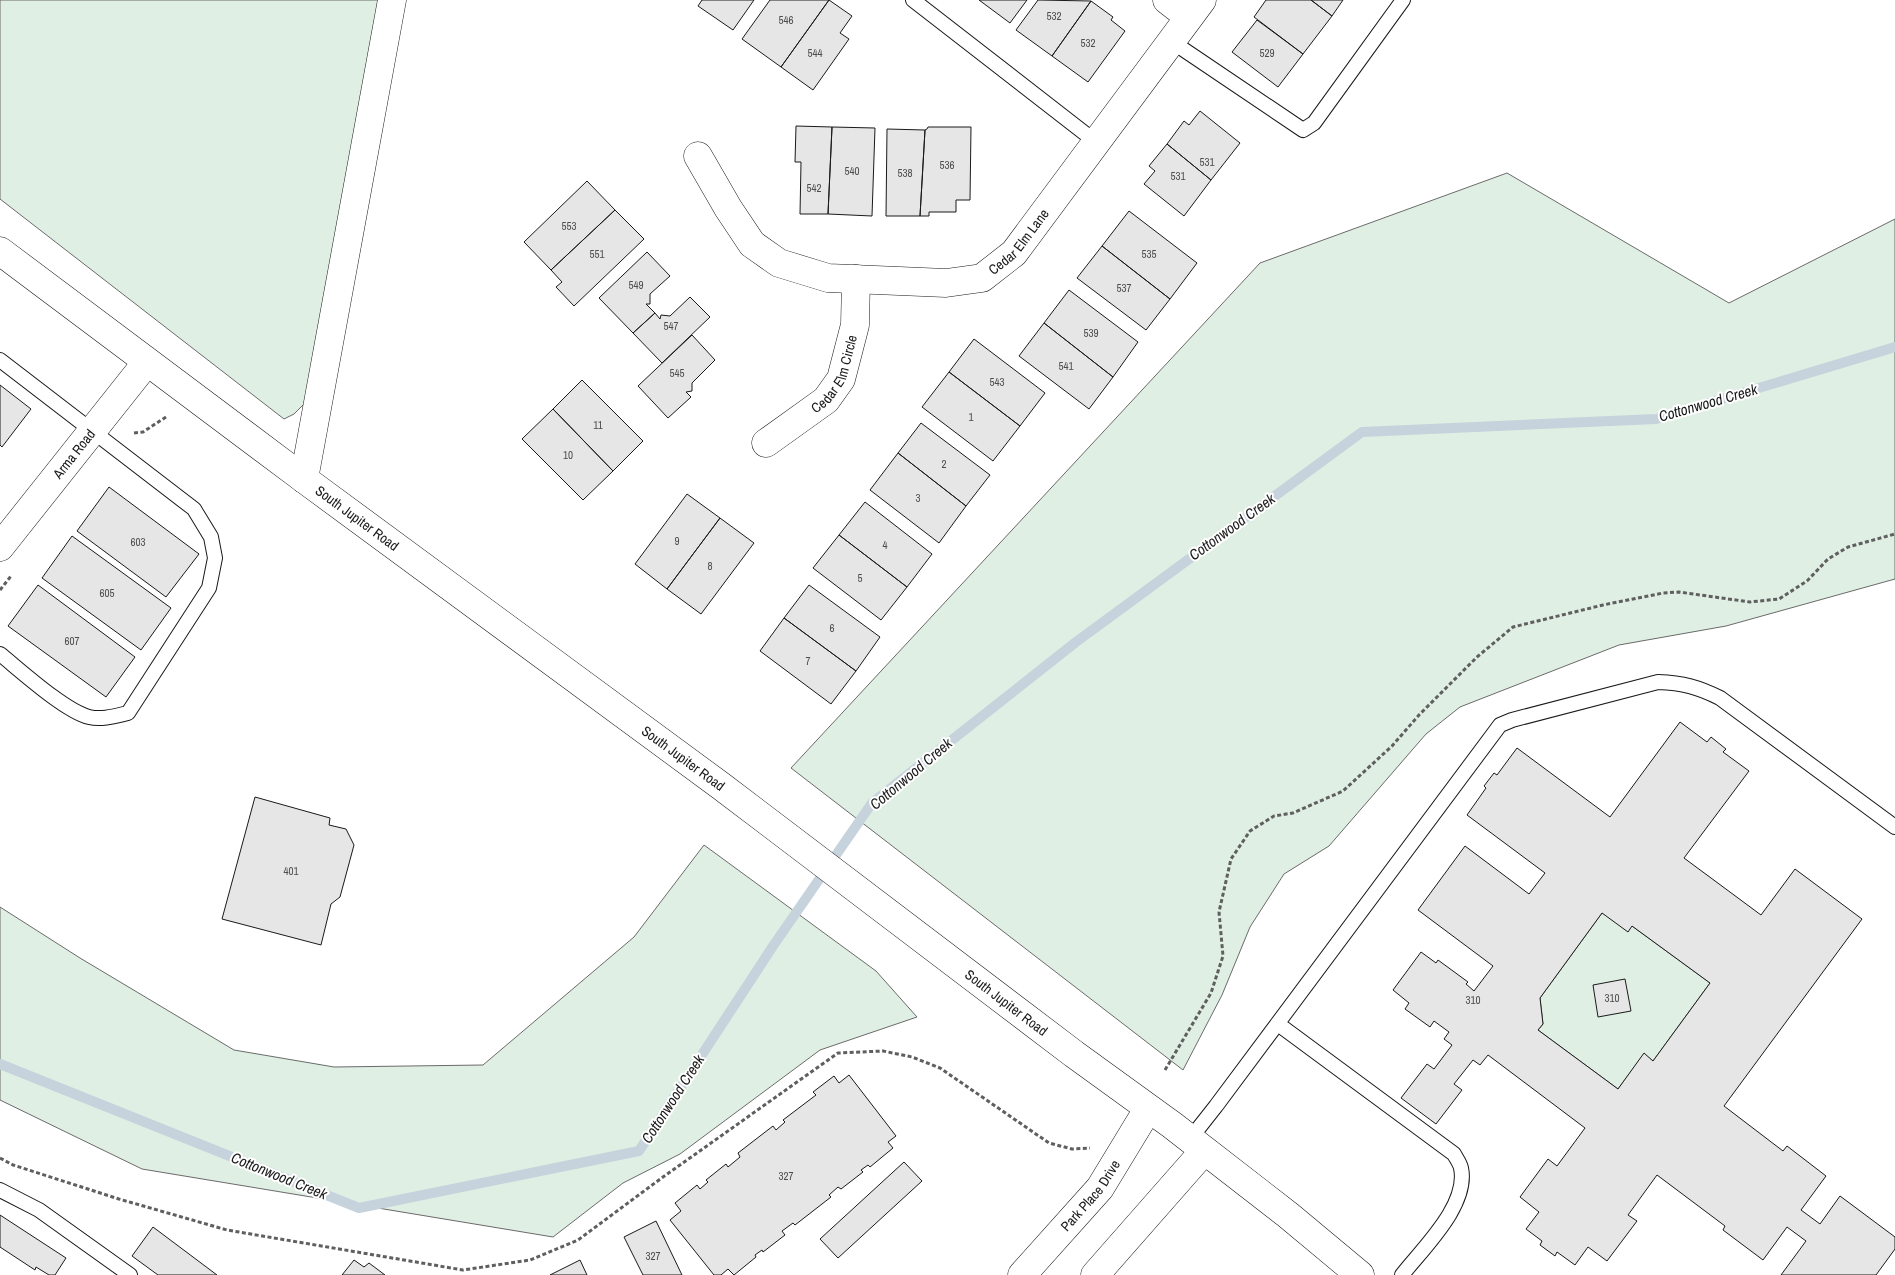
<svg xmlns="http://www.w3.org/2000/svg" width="1895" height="1275" font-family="'Archivo Narrow',sans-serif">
	<rect width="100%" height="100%" fill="#fff"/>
	<path fill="#e0efe3" stroke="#6a6a6a" d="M0 0H383L305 403 294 414 284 419 0 199Z
		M1507 173 1729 303 1895 219V579L1726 626 1619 645 1460 707 1426 734 1329 846 1284 874 1250 927 1222 995 1183 1070 791 768 1260 263Z
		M704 845 876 971 917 1017 820 1050 680 1154 623 1183 553 1237 142 1169 0 1100V907L80 958 234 1050 334 1067 483 1065 634 937Z
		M1602 913 1632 926 1710 983 1653 1061 1644 1054 1618 1089 1538 1030 1543 1024 1540 998Z"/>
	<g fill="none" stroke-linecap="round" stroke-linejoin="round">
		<path stroke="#c6d2dc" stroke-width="10" d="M0 1064 359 1208 639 1151 773 946 872 803 1076 642 1362 432 1656 419 1895 347"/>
	</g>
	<path fill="#e6e6e6" stroke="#1a1a1a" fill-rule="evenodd" d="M702 0H754L733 30 698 6Z
		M770 0H829L781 67 742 39Z
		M829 0 852 16 840 33 849 39 813 90 781 67Z
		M979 0H1027L1010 23Z
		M1038 0 1091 1 1052 56 1016 30Z
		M1266 0H1311L1332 16 1303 54 1254 17Z
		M1311 0H1343L1332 16Z
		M1091 1 1113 17 1111 20 1125 31 1088 82 1052 56Z
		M1257 20 1303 54 1278 87 1232 52Z
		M1200 111 1240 143 1211 180 1167 144 1184 121 1189 125Z
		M796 126 832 127 828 214H800L801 162H795Z
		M832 127 875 128 872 216 828 214Z
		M928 127H971L970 200H956V212H929V216H920L925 130 927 129Z
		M887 129 925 130 920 216H886Z
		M1167 144 1211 180 1184 216 1144 184 1155 171 1149 166Z
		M587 181 615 210 551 270 524 242Z
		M615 210 644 239 574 306 556 287 562 282 551 270Z
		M1129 211 1197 263 1170 299 1102 246Z
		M1102 246 1170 299 1146 330 1077 278Z
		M647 252 670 276 650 294V304H646L655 313 633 333 599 298Z
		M1069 290 1138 342 1113 377 1044 323Z
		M690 297 710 317 662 363 633 333 655 313 660 319 661 315 670 316Z
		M1044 323 1113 377 1089 409 1019 356Z
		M692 335 715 360 692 383V391L686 392 691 397 668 418 638 386Z
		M974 339 1045 393 1020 426 949 372Z
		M949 372 1020 426 993 461 922 407Z
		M582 380 643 441 613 471 553 409Z
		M0 385 31 409 2 447 0 445Z
		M553 409 613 471 583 500 522 439Z
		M921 423 990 475 966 506 898 453Z
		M898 453 966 506 939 543 870 490Z
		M109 487 199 554 166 597 77 531Z
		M687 494 720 518 667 589 635 564Z
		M865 502 932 554 907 587 839 535Z
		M720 518 754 543 701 614 667 589Z
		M839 535 907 587 881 620 813 568Z
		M72 536 171 608 141 650 42 578Z
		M38 585 135 657 106 697 8 626Z
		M809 585 880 637 856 671 784 618Z
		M784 618 856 671 831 704 760 651Z
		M1680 722 1707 742 1711 737 1726 749 1723 752 1749 771 1684 858 1761 915 1795 869 1862 919 1724 1106 1783 1151 1787 1146 1826 1176 1801 1210 1820 1224 1840 1196 1895 1237V1249L1876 1275H1781L1806 1241 1787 1227 1763 1260 1723 1230 1725 1226 1657 1175 1628 1215 1637 1221 1607 1261 1588 1247 1575 1265 1557 1252 1555 1256 1540 1245 1542 1241 1526 1229 1539 1212 1520 1197 1548 1159 1557 1166 1585 1128 1488 1055 1480 1065 1473 1060 1454 1084 1462 1090 1436 1124 1401 1098 1427 1064 1434 1069 1452 1045 1444 1039 1449 1032 1434 1021 1430 1027 1405 1009 1409 1003 1393 990 1421 952 1436 963 1438 960 1468 982 1466 984 1474 991 1493 966 1418 910 1465 846 1529 894 1545 873 1467 815 1486 788 1484 786 1494 773 1497 775 1517 748 1610 817ZM1602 913 1628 932 1632 926 1710 983 1653 1061 1644 1053 1618 1089 1538 1030 1543 1024 1540 998Z
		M255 797 330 818 329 825 346 829 354 845 340 897 331 904 321 945 222 919Z
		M1625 979 1631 1011 1598 1017 1593 985Z
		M849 1075 896 1136 888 1142 893 1148 870 1167 868 1165 861 1170 863 1172 841 1189 838 1187 829 1195 831 1197 795 1225 793 1223 782 1231 785 1235 763 1252 762 1250 755 1255 756 1257 734 1275 728 1269 721 1275H714L670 1220 681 1211 675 1203 697 1185 700 1189 708 1182 706 1180 726 1164 728 1167 740 1157 738 1153 773 1126 776 1130 785 1122 783 1120 816 1095 813 1092 834 1076 839 1083Z
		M904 1162 922 1181 838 1258 820 1239Z
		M0 1215 66 1258 55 1275H49L36 1267 35 1270 0 1247Z
		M656 1221 682 1275H643L624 1237Z
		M153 1227 217 1275H158L132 1256Z
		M354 1260 364 1267 369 1263 385 1275H342Z
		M580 1260 587 1275H550Z"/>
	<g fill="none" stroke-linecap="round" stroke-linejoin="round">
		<g stroke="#1a1a1a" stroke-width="16">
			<path id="service" d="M913 0 1096 142
				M1171 41 1303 130 1314 123 1403 0
				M0 360 194 509 211 537 215 558 209 588 128 713C115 716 102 720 89 717 65 711 21 671 0 654
				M1278 1024 1454 1154C1456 1158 1460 1163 1461 1168 1469 1205 1423 1248 1402 1275
				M1190 1139 1216 1106 1500 725 1512 720 1658 682C1683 683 1698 687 1720 698L1895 827
				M0 1190 39 1210 130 1275"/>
		</g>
		<g stroke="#1a1a1a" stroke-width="29">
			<g id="minor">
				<path d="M1167 0 1189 17"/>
				<path id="s1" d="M698 156 728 208 752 244 779 263 828 278 946 283 982 278 1014 253 1202 0"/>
				<path id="s2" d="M766 443 826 400 841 379 855 325 856 279"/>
				<path d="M304 479 392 0"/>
				<path id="s3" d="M0 547 147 362"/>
			</g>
		</g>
		<g stroke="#1a1a1a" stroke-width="29">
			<g id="tertiary">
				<path id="s4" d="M0 251 304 479 721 786 1074 1054 1172 1125 1288 1215 1360 1275"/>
				<path id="s5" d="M1022 1275 1100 1188 1148 1109"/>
				<path d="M1095 1275 1204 1151"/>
			</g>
		</g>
		<path stroke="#5f5f5f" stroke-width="3" stroke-dasharray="4 2.5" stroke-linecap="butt" d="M134 433 143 432 166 417
			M0 590 11 576
			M1165 1070 1211 993 1223 956 1219 912 1231 859 1250 831 1274 816 1293 813 1343 791 1392 746 1419 715 1477 657 1513 627 1603 605 1663 593 1679 592 1750 602 1779 599 1807 581 1828 559 1848 547 1895 534
			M0 1158 13 1165 119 1199 227 1230 463 1270 530 1260 578 1240 663 1177 838 1053 883 1051 912 1057 940 1068 1049 1143 1072 1149 1090 1148"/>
		<use href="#service" stroke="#fff" stroke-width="14"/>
		<use href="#minor" stroke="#fff" stroke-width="28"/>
		<use href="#tertiary" stroke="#fff" stroke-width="28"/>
	</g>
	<g text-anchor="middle" stroke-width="4" stroke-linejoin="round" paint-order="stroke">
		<g font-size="11" fill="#4d4d4d">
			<text x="1054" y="20">532</text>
			<text x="786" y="24">546</text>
			<text x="1088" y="47">532</text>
			<text x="815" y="57">544</text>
			<text x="1267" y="57">529</text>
			<text x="1207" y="166">531</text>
			<text x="947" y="169">536</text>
			<text x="852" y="175">540</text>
			<text x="905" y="177">538</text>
			<text x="1178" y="180">531</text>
			<text x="814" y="192">542</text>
			<text x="569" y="230">553</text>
			<text x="597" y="258">551</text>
			<text x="1149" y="258">535</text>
			<text x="636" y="289">549</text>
			<text x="1124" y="292">537</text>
			<text x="671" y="330">547</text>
			<text x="1091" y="337">539</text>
			<text x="1066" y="370">541</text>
			<text x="677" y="377">545</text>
			<text x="997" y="386">543</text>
			<text x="971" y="421">1</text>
			<text x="598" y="429">11</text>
			<text x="568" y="459">10</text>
			<text x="944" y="468">2</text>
			<text x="918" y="502">3</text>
			<text x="677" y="545">9</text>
			<text x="138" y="546">603</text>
			<text x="885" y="549">4</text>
			<text x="710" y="570">8</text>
			<text x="860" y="582">5</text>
			<text x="107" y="597">605</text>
			<text x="832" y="632">6</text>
			<text x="72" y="645">607</text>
			<text x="808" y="665">7</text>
			<text x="291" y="875">401</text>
			<text x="1612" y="1002">310</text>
			<text x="1473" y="1004">310</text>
			<text x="786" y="1180">327</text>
			<text x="653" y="1260">327</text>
		</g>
		<g font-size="14" fill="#1a1a1a" stroke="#fff">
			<text dy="5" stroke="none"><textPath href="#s1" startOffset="394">Cedar Elm Lane</textPath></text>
			<text dy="5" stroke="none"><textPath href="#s2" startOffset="101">Cedar Elm Circle</textPath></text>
			<text dy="5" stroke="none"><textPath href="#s3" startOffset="119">Arma Road</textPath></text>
			<text dy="5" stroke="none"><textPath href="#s4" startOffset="446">South Jupiter Road</textPath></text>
			<text dy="5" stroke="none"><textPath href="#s4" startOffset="851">South Jupiter Road</textPath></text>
			<text dy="5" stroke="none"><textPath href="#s4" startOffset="1256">South Jupiter Road</textPath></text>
			<text dy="5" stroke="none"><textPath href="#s5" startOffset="105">Park Place Drive</textPath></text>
		</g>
		<g font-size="15" font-style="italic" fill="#1a1a1a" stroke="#fff">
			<text transform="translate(1708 403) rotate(-16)" y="5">Cottonwood Creek</text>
			<text transform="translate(1232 527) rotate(-36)" y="5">Cottonwood Creek</text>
			<text transform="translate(911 774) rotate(-40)" y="5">Cottonwood Creek</text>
			<text transform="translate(673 1099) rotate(-57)" y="5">Cottonwood Creek</text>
			<text transform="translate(279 1176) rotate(22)" y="5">Cottonwood Creek</text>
		</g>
	</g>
</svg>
